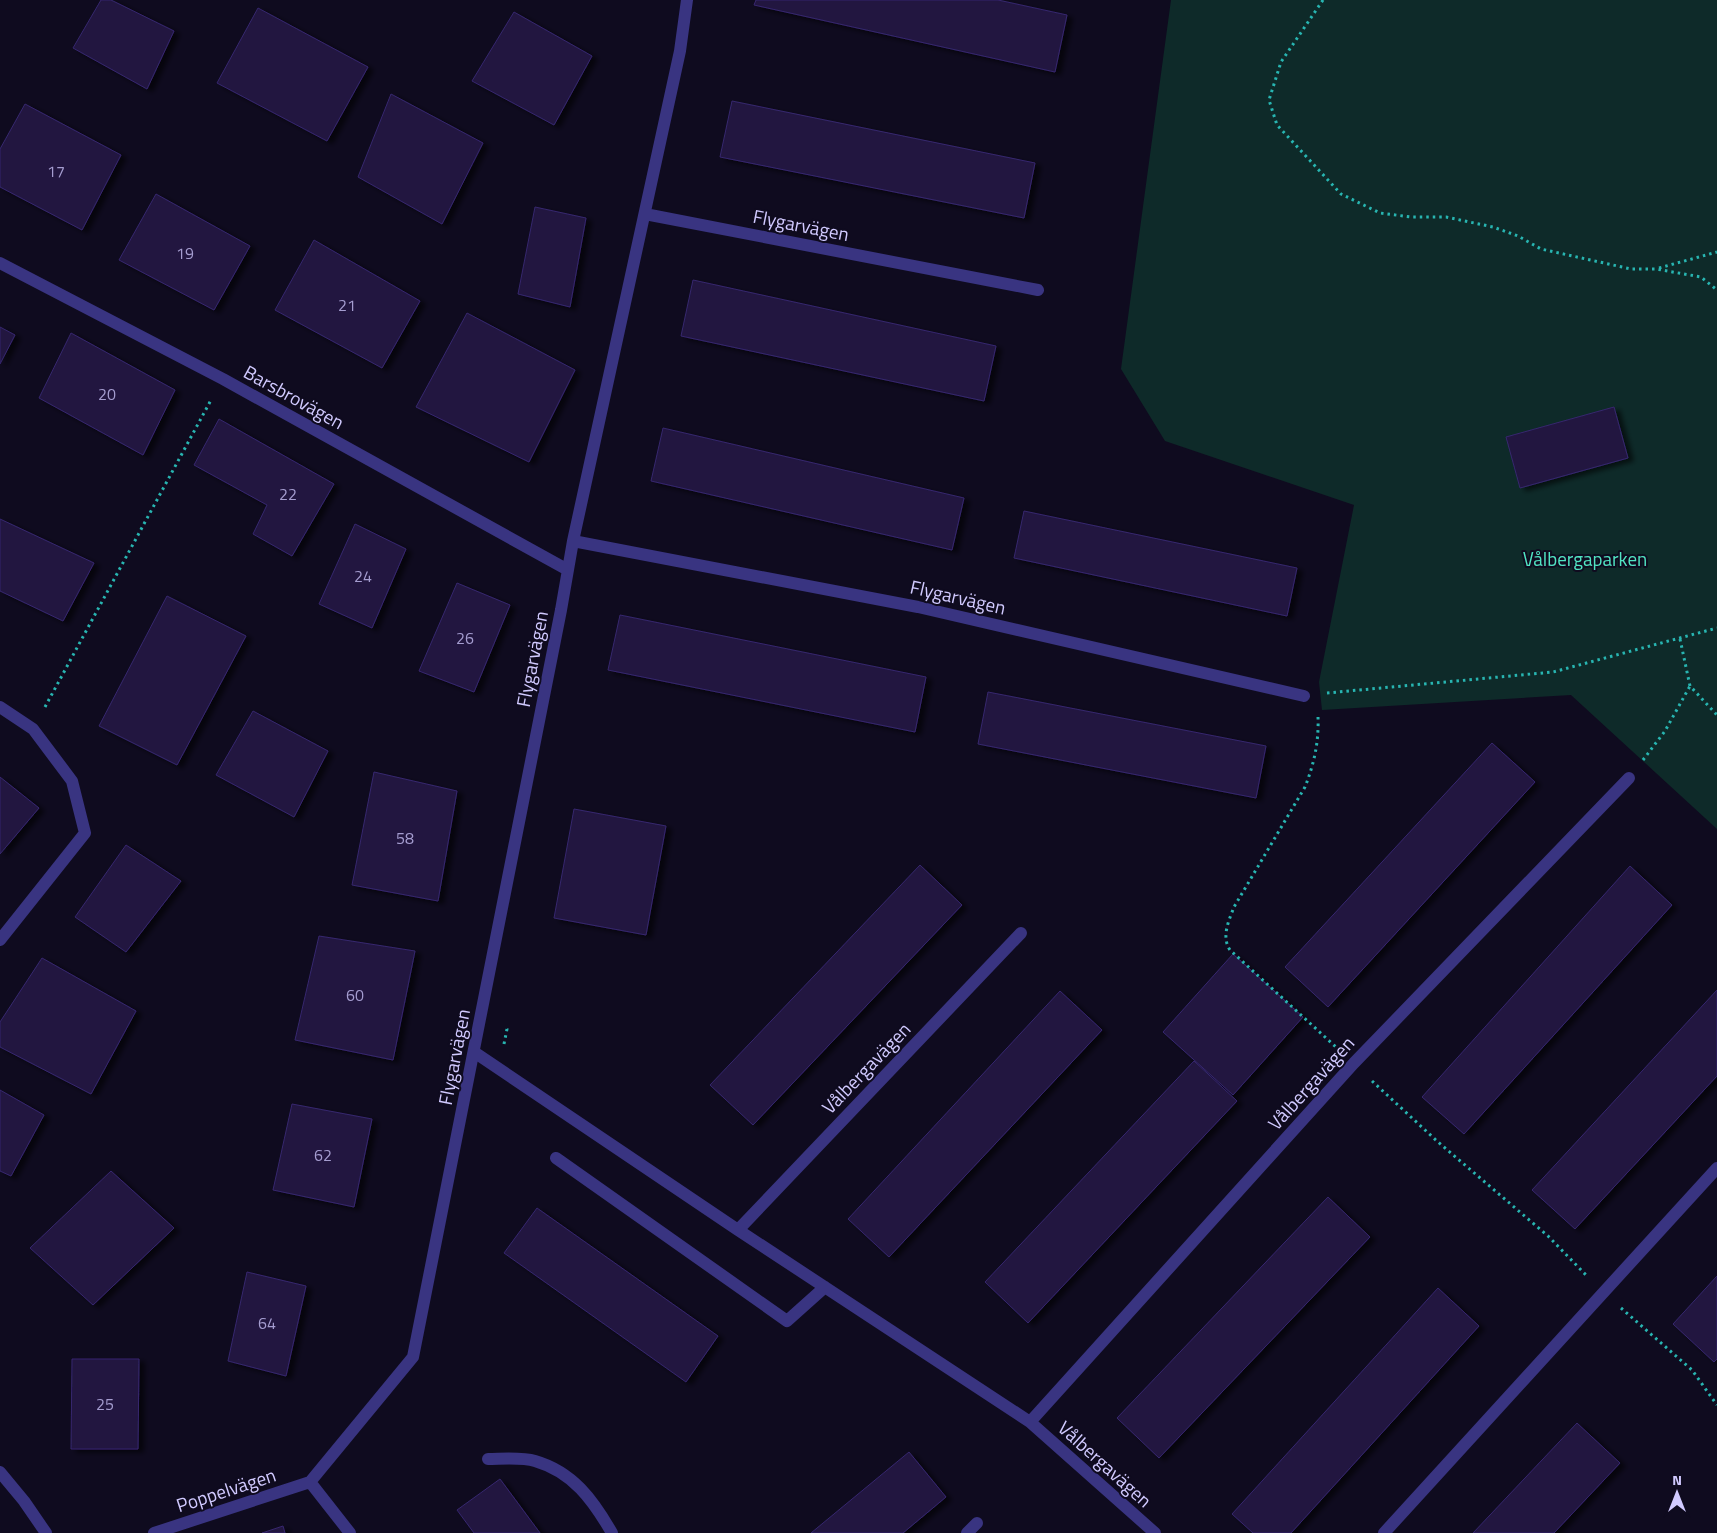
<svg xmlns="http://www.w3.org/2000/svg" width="1717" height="1533" font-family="'Titillium Web',sans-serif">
	<defs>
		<filter id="shadow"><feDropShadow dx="5.5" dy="3" stdDeviation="2.5" flood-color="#0009"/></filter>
	</defs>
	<rect width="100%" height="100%" fill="#0f0b1f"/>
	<path fill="#0e2a29" d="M1171 0H1717V829L1571 695 1322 710 1319 682 1354 505 1165 441 1121 369Z"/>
	<path fill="#201741" stroke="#37276e" filter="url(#shadow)" d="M101 0H111L174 31 147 89 73 48Z
		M756 0H998L1067 15 1055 72 754 5Z
		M258 8 368 67 327 141 217 83Z
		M514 12 592 56 554 125 472 81Z
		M391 94 483 143 442 224 358 177Z
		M732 101 1035 163 1024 218 720 157Z
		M25 104 121 155 82 230 0 187V149Z
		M156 194 250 246 214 310 119 260Z
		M535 207 586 218 570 307 518 294Z
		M314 240 420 301 382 368 275 310Z
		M693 280 996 346 984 401 681 336Z
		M467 313 575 370 529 462 416 407Z
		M0 327 15 335 0 364Z
		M71 333 175 390 143 455 39 398Z
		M1614 407 1628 458 1520 488 1506 437Z
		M219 419 334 484 292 556 253 534 267 505 194 465Z
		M663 428 964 498 952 550 651 481Z
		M1024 511 1297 568 1287 616 1014 558Z
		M0 519 94 563 63 621 0 591Z
		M355 524 406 549 372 628 319 604Z
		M457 583 510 605 474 692 419 671Z
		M167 596 246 636 177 765 99 726Z
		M620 615 926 677 915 732 608 670Z
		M988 692 1266 746 1256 798 978 744Z
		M253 711 328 751 294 817 216 775Z
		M1492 743 1535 782 1328 1007 1285 967Z
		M374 772 457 791 438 901 352 885Z
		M0 777 39 808 0 854Z
		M574 809 666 826 646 935 554 918Z
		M126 845 181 881 126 952 75 917Z
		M920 865 962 905 753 1125 710 1085Z
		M1630 866 1672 905 1464 1134 1422 1097Z
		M319 936 415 951 393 1060 295 1040Z
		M1233 954 1303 1017 1233 1095 1163 1032Z
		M42 958 136 1011 91 1094 0 1047V1022Z
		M1717 990V1076L1575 1229 1532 1190Z
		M1060 991 1102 1030 889 1257 848 1219Z
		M1194 1061 1237 1101 1028 1323 985 1282Z
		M0 1090 44 1115 11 1176 0 1171Z
		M292 1104 372 1119 354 1207 273 1190Z
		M111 1171 174 1228 93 1305 30 1248Z
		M1328 1197 1370 1237 1159 1458 1117 1418Z
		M537 1208 718 1336 686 1382 504 1253Z
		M247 1272 306 1286 286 1376 228 1361Z
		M1717 1276V1359L1714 1362 1673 1324Z
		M1438 1288 1479 1326 1291 1533H1253L1232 1514Z
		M72 1359H139L138 1449H71Z
		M1577 1423 1620 1463 1554 1533H1473Z
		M909 1452 946 1497 903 1533H811Z
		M500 1479 540 1533H474L457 1510Z
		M283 1526 285 1533H262Z"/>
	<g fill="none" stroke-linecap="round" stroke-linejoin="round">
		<path stroke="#28b5b1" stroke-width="3" stroke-dasharray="2.5 4" stroke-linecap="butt" d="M1323 0 1281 62 1269 100 1277 125 1341 194 1380 213 1411 217H1446L1493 227 1518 236 1541 249 1631 269H1656L1701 277 1717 290
			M1659 268 1717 252
			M1680 639 1690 686 1717 715
			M1327 693 1553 672 1717 628
			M45 707 211 400
			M1318 717C1319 742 1314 764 1305 787L1234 907C1229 920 1221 937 1230 950L1337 1048
			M1643 760 1665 731 1690 686
			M504 1044 507 1029 505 1026
			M1372 1081 1438 1142 1548 1236 1586 1275
			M1621 1308 1692 1370 1717 1405"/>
		<path stroke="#393481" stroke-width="12" d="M645 214 1038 290
			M0 263 223 379 568 570
			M573 541 918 607 1304 696
			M0 707 33 729 72 781 85 833 0 940
			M474 1052 738 1230 1030 1422 1155 1533
			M556 1158 787 1321 825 1287
			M738 1230 1021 933
			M1030 1422 1354 1063 1629 778
			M488 1459C501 1459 522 1457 535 1461 573 1472 593 1500 612 1533
			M0 1472 24 1501 46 1533
			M154 1533 310 1482
			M350 1533 310 1482 413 1357 561 610 573 541 680 51 687 0
			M967 1533 977 1523
			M1384 1533 1717 1168"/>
	</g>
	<g text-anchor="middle" stroke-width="4" stroke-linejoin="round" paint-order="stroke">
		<g font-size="16" fill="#a59dd0">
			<text x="56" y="177">17</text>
			<text x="185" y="259">19</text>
			<text x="347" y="311">21</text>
			<text x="107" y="400">20</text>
			<text x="288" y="500">22</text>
			<text x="363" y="582">24</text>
			<text x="465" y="644">26</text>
			<text x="405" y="844">58</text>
			<text x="355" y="1001">60</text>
			<text x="323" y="1161">62</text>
			<text x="267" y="1329">64</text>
			<text x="105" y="1410">25</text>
		</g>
		<g font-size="19" fill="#d1caff" stroke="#0f0b1f">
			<text transform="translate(801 225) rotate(11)" y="7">Flygarvägen</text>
			<text transform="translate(294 397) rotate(29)" y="7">Barsbrovägen</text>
			<text transform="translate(958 597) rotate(13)" y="7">Flygarvägen</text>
			<text transform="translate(532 659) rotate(-79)" y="7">Flygarvägen</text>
			<text transform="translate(454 1057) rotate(-79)" y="7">Flygarvägen</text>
			<text transform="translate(866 1068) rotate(-46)" y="7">Vålbergavägen</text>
			<text transform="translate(1311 1083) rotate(-48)" y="7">Vålbergavägen</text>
			<text transform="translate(1105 1464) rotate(42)" y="7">Vålbergavägen</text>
			<text transform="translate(226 1490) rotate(-18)" y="7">Poppelvägen</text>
		</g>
		<g font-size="19" fill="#51e4c3" stroke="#0f0b1f">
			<text x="1585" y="566">Vålbergaparken</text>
		</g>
	</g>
	<g transform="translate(1677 1493)" stroke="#0f0b1f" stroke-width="4" paint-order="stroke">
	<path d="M0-4L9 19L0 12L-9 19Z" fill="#d1caff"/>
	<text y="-8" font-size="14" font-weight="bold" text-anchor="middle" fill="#d1caff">N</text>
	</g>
</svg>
